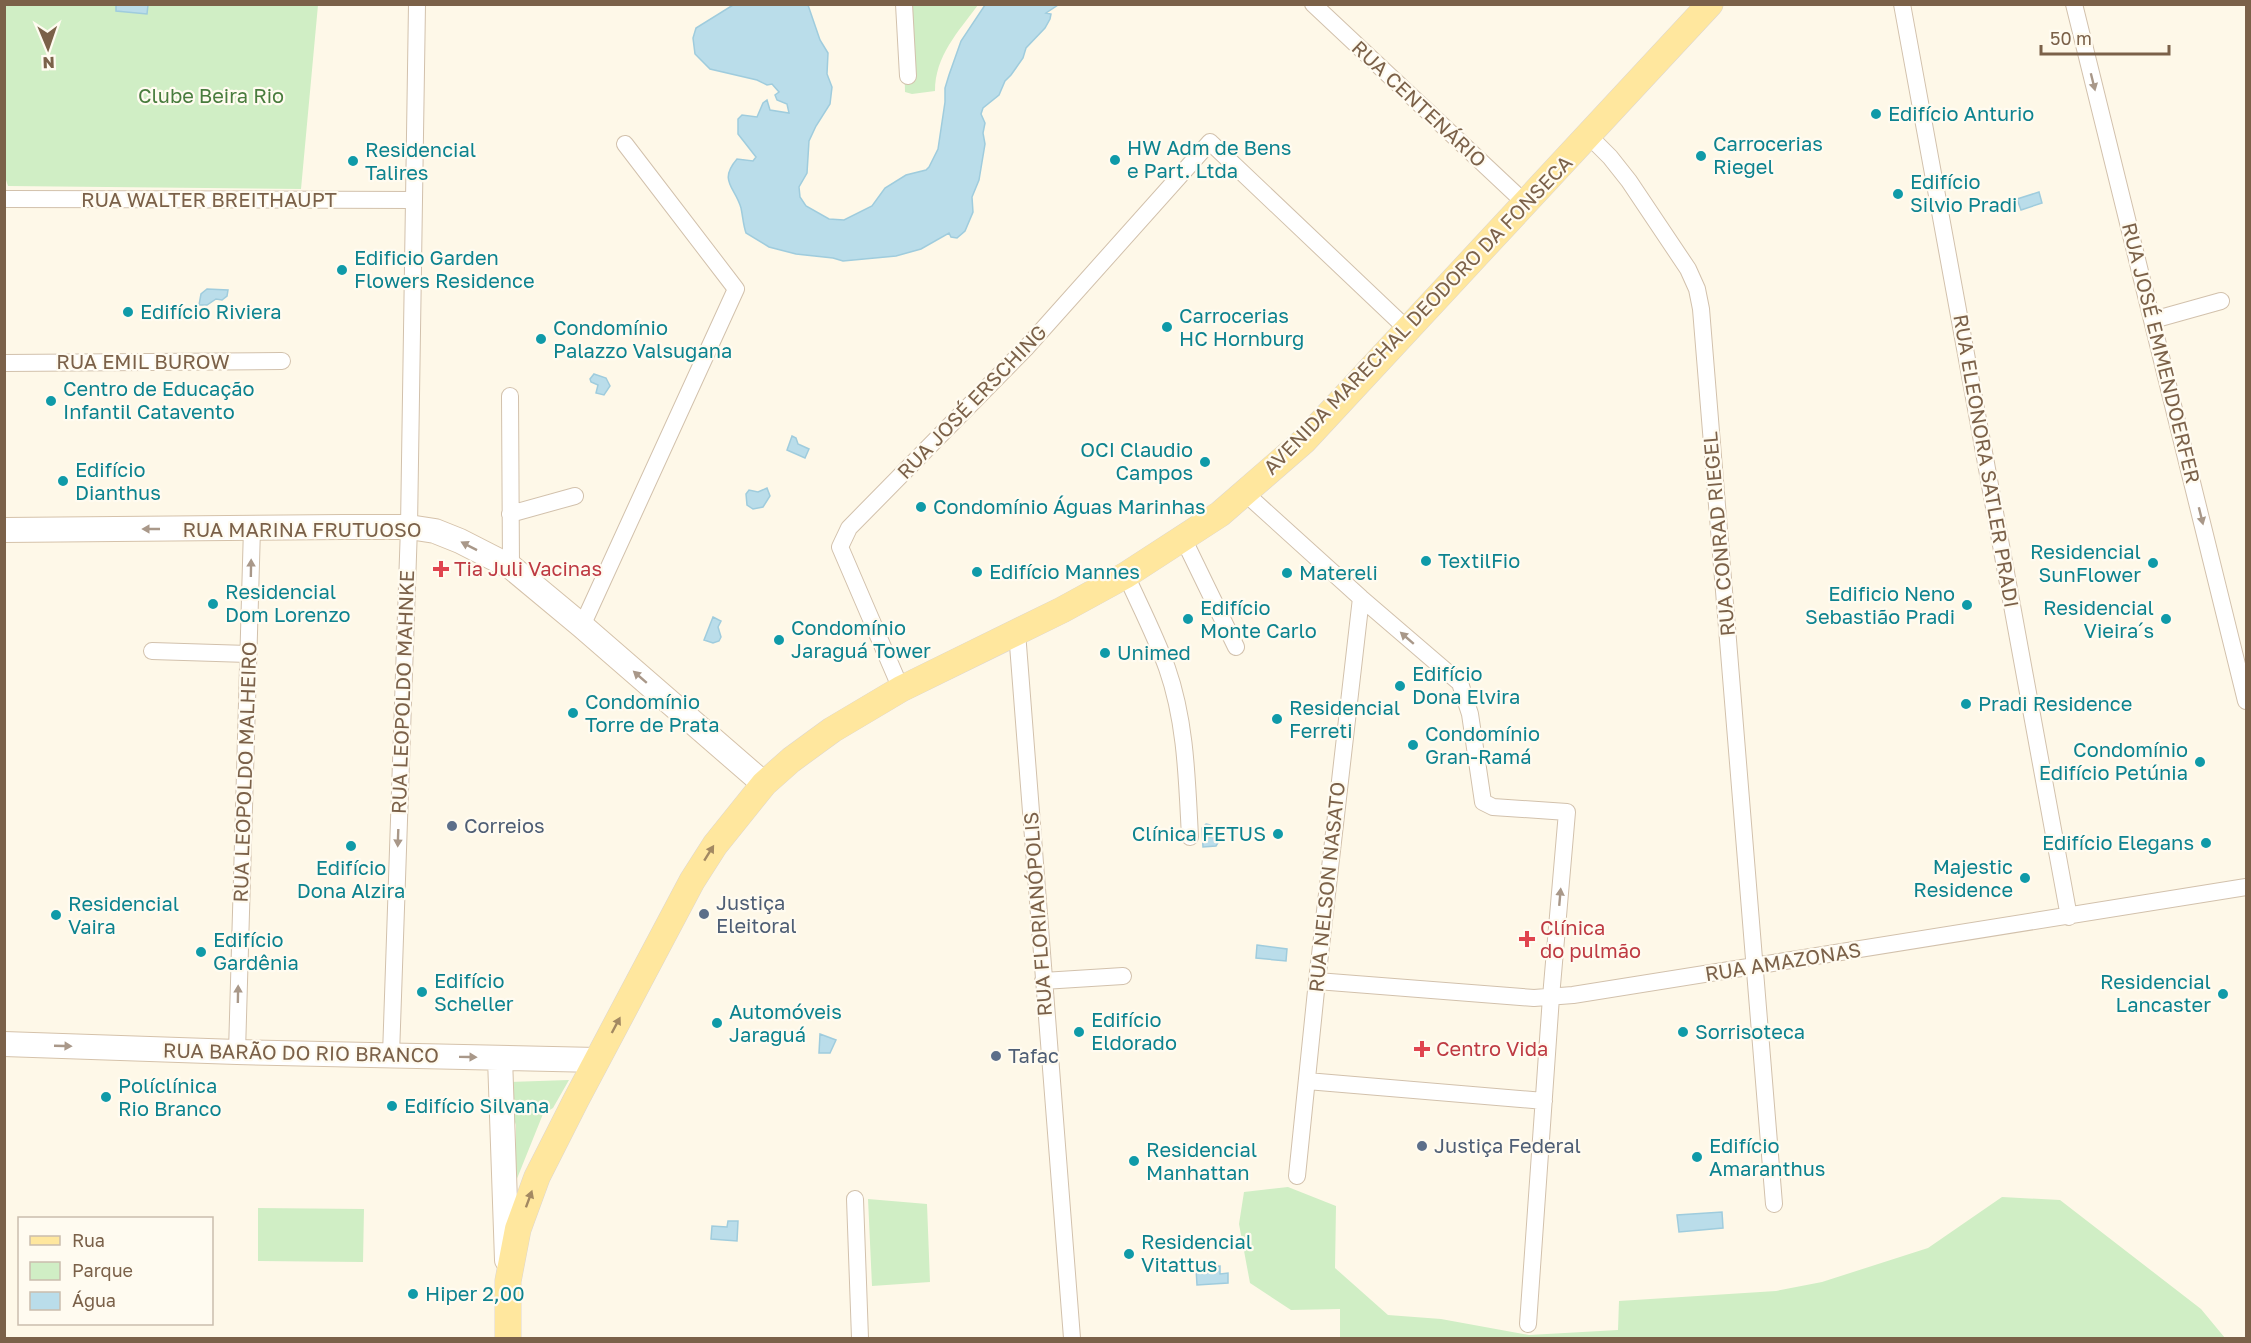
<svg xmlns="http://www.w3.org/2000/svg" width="2251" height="1343" font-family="'Golos Text',sans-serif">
	<rect width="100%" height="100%" fill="#fef8e8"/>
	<path fill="#d0eec5" d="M5 5H318L301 189 8 186 6 180Z
		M903 5H978C958 32 935 56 935 91L912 94 905 92Z
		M569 1080 553 1108 543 1114 514 1186 510 1174 516 1163V1125L509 1105V1082Z
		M1288 1187 1336 1206 1335 1268 1388 1315 1441 1319 1529 1335 1618 1330 1619 1301 1776 1291 1822 1282 1928 1248 2002 1197 2060 1200 2201 1309 2225 1338H1340V1309L1291 1310 1250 1283 1239 1224 1244 1192Z
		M868 1199 927 1204 930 1282 872 1286Z
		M258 1208 364 1209 363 1262 258 1261Z"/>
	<path fill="#baddea" stroke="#9fccdd" stroke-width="1.5" d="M116 5H148L147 14 116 11Z
		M733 5H808L820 40 828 53 827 74 832 87 830 104 816 126 809 141 807 173 799 187 800 197 806 206 829 219 844 220 872 206 885 188 906 175 926 170 929 167 938 149 945 102V88L949 75 961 41 985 5H1058L1046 13 1051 14 1050 19 1045 28 1026 48 1023 58 1011 75 1005 81 999 95 983 108 981 114 985 123 983 133 985 144 979 180 972 197 973 212 965 231 957 238 951 237 949 233 921 249 896 256 843 261 833 258 796 254 769 247 746 233C743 224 743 217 741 208 735 187 718 181 737 159L753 161 756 157 738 134V119L742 115 757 117 763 103 767 100 770 110 789 113 787 104 777 100 775 95 779 92 772 84 767 85 757 80 710 69 695 54 693 38 696 28Z
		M2039 192 2042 203 2021 210 2017 199Z
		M207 289 228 290 227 296 222 300 216 299 207 305H199L201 294Z
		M594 374 606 378 610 386 604 395 596 393 598 385 591 382 590 379Z
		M792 436 796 438 798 444 809 449 805 458 787 450Z
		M767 488 770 496 763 507 753 509 747 505 746 494 749 490 758 492Z
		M713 617 721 621 718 627 721 637 719 641 713 643 704 640Z
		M1206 824 1210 825 1219 841 1216 846 1203 847 1202 828Z
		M1257 945 1287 949 1286 961 1256 958Z
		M820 1034 836 1040 830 1053H819Z
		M1722 1212 1723 1228 1679 1232 1677 1215Z
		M728 1221H738L737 1241 711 1239 712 1226 727 1227Z
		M1220 1266V1274L1228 1273V1283L1197 1285 1196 1268Z"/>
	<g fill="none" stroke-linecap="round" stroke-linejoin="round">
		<g stroke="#d2c1ac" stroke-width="18">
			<path id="street" d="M904 4 908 76
				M1313 4 1525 203
				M1902 4 2069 917
				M2074 4 2246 701
				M1589 136 1610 157 1629 181 1688 269 1697 289 1701 309 1774 1204
				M4 199 414 200
				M2153 320 2221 301
				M4 363 282 361
				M510 396 511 567
				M1245 493 1361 598 1460 683 1470 714 1483 802 1493 807 1567 812 1551 997 1528 1324
				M510 514 575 496
				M1183 538 1236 647
				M1126 575C1140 606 1156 637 1167 668 1186 722 1187 781 1190 837
				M582 626 736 289 625 144
				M1017 632 1072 1338
				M152 651 248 654
				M901 689 840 547 849 528 1026 348 1210 142 1407 329
				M1043 981 1123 976
				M1317 981 1534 998 1573 995 2246 887
				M237 1052 252 528
				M391 1055 409 527 417 4
				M1307 1081 1544 1101
				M1297 1176 1317 981 1361 598
				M855 1199 860 1338"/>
		</g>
		<g stroke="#d5c2aa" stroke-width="26">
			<path id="secondary" d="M4 530 344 527H409L435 531 460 541 511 567 582 626 764 784
				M4 1044 237 1052 597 1060
				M500 1058 507 1260"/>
		</g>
		<g stroke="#ddd6d0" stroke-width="27">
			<path id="primary" d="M508 1338V1281L518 1229 537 1177 576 1100 692 881 715 845 764 784 791 760 832 730 901 689 1062 610 1126 575 1220 514 1304 441 1710 4"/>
		</g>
		<use href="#street" stroke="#fff" stroke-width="16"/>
		<use href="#secondary" stroke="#fff" stroke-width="24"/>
		<use href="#primary" stroke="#ffe79e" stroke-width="26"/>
	</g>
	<defs><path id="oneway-solid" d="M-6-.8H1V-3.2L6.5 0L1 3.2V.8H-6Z" transform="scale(1.5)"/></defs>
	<g fill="#a99889">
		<use href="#oneway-solid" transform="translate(2093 82) rotate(76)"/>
		<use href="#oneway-solid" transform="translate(2201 516) rotate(76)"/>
		<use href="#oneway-solid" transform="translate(151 529) rotate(180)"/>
		<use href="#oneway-solid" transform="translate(469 546) rotate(-153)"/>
		<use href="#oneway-solid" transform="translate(251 568) rotate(-89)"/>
		<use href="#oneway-solid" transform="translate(1407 638) rotate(-139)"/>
		<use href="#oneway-solid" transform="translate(640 677) rotate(-139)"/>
		<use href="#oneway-solid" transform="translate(398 838) rotate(92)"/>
		<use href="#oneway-solid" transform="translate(1560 897) rotate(-85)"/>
		<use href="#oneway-solid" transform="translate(238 994) rotate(-89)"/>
		<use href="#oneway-solid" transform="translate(63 1046) rotate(2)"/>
		<use href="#oneway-solid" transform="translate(468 1057) rotate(1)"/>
	</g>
	<g fill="#a38962">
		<use href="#oneway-solid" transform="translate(709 853) rotate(-58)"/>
		<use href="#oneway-solid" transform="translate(616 1025) rotate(-62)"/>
		<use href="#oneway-solid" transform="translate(529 1199) rotate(-70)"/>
	</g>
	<g fill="#0f9aa8" stroke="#fffbf0" stroke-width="2">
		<circle cx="1876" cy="114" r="6"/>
		<circle cx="1701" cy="156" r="6"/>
		<circle cx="1115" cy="160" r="6"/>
		<circle cx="353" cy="161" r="6"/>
		<circle cx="1898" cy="194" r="6"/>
		<circle cx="342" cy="270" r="6"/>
		<circle cx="128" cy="312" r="6"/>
		<circle cx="1167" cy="327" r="6"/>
		<circle cx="541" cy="339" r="6"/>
		<circle cx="51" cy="401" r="6"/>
		<circle cx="1205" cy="462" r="6"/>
		<circle cx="63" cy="481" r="6"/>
		<circle cx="921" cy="507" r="6"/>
		<circle cx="1426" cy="561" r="6"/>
		<circle cx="2153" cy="563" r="6"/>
		<circle cx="977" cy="572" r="6"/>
		<circle cx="1287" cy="573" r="6"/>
		<circle cx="213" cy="604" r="6"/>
		<circle cx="1967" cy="605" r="6"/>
		<circle cx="1188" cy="619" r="6"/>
		<circle cx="2166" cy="619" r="6"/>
		<circle cx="779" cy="640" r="6"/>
		<circle cx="1105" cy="653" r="6"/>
		<circle cx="1400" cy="686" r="6"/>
		<circle cx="1966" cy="704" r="6"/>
		<circle cx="573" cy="713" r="6"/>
		<circle cx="1277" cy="719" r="6"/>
		<circle cx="1413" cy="745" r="6"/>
		<circle cx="2200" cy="762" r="6"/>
		<circle cx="1278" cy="834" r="6"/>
		<circle cx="2206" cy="843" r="6"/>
		<circle cx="351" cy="846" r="6"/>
		<circle cx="2025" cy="878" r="6"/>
		<circle cx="56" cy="915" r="6"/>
		<circle cx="201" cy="952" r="6"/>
		<circle cx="422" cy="992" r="6"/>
		<circle cx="2223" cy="994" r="6"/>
		<circle cx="717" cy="1023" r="6"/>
		<circle cx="1079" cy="1032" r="6"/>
		<circle cx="1683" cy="1032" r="6"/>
		<circle cx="106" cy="1097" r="6"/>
		<circle cx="392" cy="1106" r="6"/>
		<circle cx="1697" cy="1157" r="6"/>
		<circle cx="1134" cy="1161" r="6"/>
		<circle cx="1129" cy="1254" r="6"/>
		<circle cx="413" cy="1294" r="6"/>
	</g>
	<g fill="#e0444e" stroke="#fffbf0" stroke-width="2">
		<path d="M438 560h6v6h6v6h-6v6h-6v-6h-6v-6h6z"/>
		<path d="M1524 930h6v6h6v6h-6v6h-6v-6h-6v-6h6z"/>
		<path d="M1419 1040h6v6h6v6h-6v6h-6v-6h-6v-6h6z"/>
	</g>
	<g fill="#5c6f8a" stroke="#fffbf0" stroke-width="2">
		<circle cx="452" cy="826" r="6"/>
		<circle cx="704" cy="914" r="6"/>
		<circle cx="996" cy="1056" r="6"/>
		<circle cx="1422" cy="1146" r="6"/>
	</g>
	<g text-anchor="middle" stroke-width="4.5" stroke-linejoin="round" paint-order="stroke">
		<g font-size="20" fill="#487c3d" stroke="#fffbf0">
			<text x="211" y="103">Clube Beira Rio</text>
		</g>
		<g font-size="20" fill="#7b6149" stroke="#fffbf0">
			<text transform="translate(1419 104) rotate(43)" y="7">RUA CENTENÁRIO</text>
			<text x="209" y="207">RUA WALTER BREITHAUPT</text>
			<text transform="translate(1418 315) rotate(-46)" y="7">AVENIDA MARECHAL DEODORO DA FONSECA</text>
			<text transform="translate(2161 353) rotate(76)" y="7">RUA JOSÉ EMMENDOERFER</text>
			<text x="143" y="369">RUA EMIL BUROW</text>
			<text transform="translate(972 402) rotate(-46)" y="7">RUA JOSÉ ERSCHING</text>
			<text transform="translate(1986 461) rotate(80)" y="7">RUA ELEONORA SATLER PRADI</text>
			<text x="302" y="537">RUA MARINA FRUTUOSO</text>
			<text transform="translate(1719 534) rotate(-95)" y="7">RUA CONRAD RIEGEL</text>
			<text transform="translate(403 692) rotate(-88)" y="7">RUA LEOPOLDO MAHNKE</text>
			<text transform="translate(245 772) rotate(-88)" y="7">RUA LEOPOLDO MALHEIRO</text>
			<text transform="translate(1327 887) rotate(-84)" y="7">RUA NELSON NASATO</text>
			<text transform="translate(1038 914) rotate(-94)" y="7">RUA FLORIANÓPOLIS</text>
			<text transform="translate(1783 962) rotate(-9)" y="7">RUA AMAZONAS</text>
			<text transform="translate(301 1053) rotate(1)" y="7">RUA BARÃO DO RIO BRANCO</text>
		</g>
		<g font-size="20" fill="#0d838f" stroke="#fffbf0" text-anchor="start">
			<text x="1888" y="121">Edifício Anturio</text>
			<text x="1713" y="151">Carrocerias<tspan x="1713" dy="23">Riegel</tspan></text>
			<text x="1127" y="155">HW Adm de Bens<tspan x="1127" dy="23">e Part. Ltda</tspan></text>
			<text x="365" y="157">Residencial<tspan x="365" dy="23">Talires</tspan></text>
			<text x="1910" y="189">Edifício<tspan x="1910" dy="23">Silvio Pradi</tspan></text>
			<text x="354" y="265">Edificio Garden<tspan x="354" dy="23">Flowers Residence</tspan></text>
			<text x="140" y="319">Edifício Riviera</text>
			<text x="1179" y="323">Carrocerias<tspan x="1179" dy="23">HC Hornburg</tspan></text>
			<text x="553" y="335">Condomínio<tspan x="553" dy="23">Palazzo Valsugana</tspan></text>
			<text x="63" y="396">Centro de Educação<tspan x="63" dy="23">Infantil Catavento</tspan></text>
			<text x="1193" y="457" text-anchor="end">OCI Claudio<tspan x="1193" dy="23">Campos</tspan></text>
			<text x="75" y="477">Edifício<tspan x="75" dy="23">Dianthus</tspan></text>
			<text x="933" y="514">Condomínio Águas Marinhas</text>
			<text x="2141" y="559" text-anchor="end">Residencial<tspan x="2141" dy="23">SunFlower</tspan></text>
			<text x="1438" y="568">TextilFio</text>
			<text x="989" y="579">Edifício Mannes</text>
			<text x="1299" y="580">Matereli</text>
			<text x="225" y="599">Residencial<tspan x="225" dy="23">Dom Lorenzo</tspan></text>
			<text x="1955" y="601" text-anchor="end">Edificio Neno<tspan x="1955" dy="23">Sebastião Pradi</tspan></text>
			<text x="1200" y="615">Edifício<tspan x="1200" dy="23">Monte Carlo</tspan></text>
			<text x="2154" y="615" text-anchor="end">Residencial<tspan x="2154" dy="23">Vieira´s</tspan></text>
			<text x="791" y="635">Condomínio<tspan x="791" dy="23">Jaraguá Tower</tspan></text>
			<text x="1117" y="660">Unimed</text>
			<text x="1412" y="681">Edifício<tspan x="1412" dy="23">Dona Elvira</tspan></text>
			<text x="585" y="709">Condomínio<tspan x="585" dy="23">Torre de Prata</tspan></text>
			<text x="1978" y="711">Pradi Residence</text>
			<text x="1289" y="715">Residencial<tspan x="1289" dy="23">Ferreti</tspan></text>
			<text x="1425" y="741">Condomínio<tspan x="1425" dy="23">Gran-Ramá</tspan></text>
			<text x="2188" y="757" text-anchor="end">Condomínio<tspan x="2188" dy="23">Edifício Petúnia</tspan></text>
			<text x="1266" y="841" text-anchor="end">Clínica FETUS</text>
			<text x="2194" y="850" text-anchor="end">Edifício Elegans</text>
			<text x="2013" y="874" text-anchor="end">Majestic<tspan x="2013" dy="23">Residence</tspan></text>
			<text x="351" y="875" text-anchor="middle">Edifício<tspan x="351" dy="23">Dona Alzira</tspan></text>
			<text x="68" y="911">Residencial<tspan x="68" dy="23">Vaira</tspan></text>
			<text x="213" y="947">Edifício<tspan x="213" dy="23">Gardênia</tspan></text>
			<text x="434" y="988">Edifício<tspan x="434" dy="23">Scheller</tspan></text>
			<text x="2211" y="989" text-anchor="end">Residencial<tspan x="2211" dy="23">Lancaster</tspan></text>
			<text x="729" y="1019">Automóveis<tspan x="729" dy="23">Jaraguá</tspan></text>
			<text x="1091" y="1027">Edifício<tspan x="1091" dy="23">Eldorado</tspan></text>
			<text x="1695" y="1039">Sorrisoteca</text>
			<text x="118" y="1093">Políclínica<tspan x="118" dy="23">Rio Branco</tspan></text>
			<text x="404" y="1113">Edifício Silvana</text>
			<text x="1709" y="1153">Edifício<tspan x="1709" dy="23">Amaranthus</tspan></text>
			<text x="1146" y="1157">Residencial<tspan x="1146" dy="23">Manhattan</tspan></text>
			<text x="1141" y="1249">Residencial<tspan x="1141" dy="23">Vitattus</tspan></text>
			<text x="425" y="1301">Hiper 2,00</text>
		</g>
		<g font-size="20" fill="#be3a42" stroke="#fffbf0" text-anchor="start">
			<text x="454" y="576">Tia Juli Vacinas</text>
			<text x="1540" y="935">Clínica<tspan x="1540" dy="23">do pulmão</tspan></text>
			<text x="1436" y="1056">Centro Vida</text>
		</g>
		<g font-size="20" fill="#4e5e75" stroke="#fffbf0" text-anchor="start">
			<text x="464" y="833">Correios</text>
			<text x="716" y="910">Justiça<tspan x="716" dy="23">Eleitoral</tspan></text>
			<text x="1008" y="1063">Tafac</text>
			<text x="1434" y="1153">Justiça Federal</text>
		</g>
	</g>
	<rect width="2251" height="1343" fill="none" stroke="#7b6149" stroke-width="12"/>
	<rect x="18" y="1217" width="195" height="108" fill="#fffbf0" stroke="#cabdad" stroke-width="1.5"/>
	<rect x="30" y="1236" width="30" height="9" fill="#ffe79e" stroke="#cabdad" stroke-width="1.5"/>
	<text x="72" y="1247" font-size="18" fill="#7b6149">Rua</text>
	<rect x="30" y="1262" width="30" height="18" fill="#d0eec5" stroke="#cabdad" stroke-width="1.5"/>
	<text x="72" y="1277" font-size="18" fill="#7b6149">Parque</text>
	<rect x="30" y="1292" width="30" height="18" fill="#baddea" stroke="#cabdad" stroke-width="1.5"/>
	<text x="72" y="1307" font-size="18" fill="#7b6149">Água</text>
	<g transform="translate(48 48) rotate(178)" stroke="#fffbf0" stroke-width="4.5" paint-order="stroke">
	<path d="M0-4.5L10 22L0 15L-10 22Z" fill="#7b6149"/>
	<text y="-9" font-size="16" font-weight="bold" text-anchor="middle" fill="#7b6149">N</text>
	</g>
	<path d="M2041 45v9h128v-9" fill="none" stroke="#7b6149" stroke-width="3"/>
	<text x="2050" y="45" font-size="18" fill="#7b6149" stroke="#fffbf0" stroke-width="4.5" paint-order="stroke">50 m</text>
</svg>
